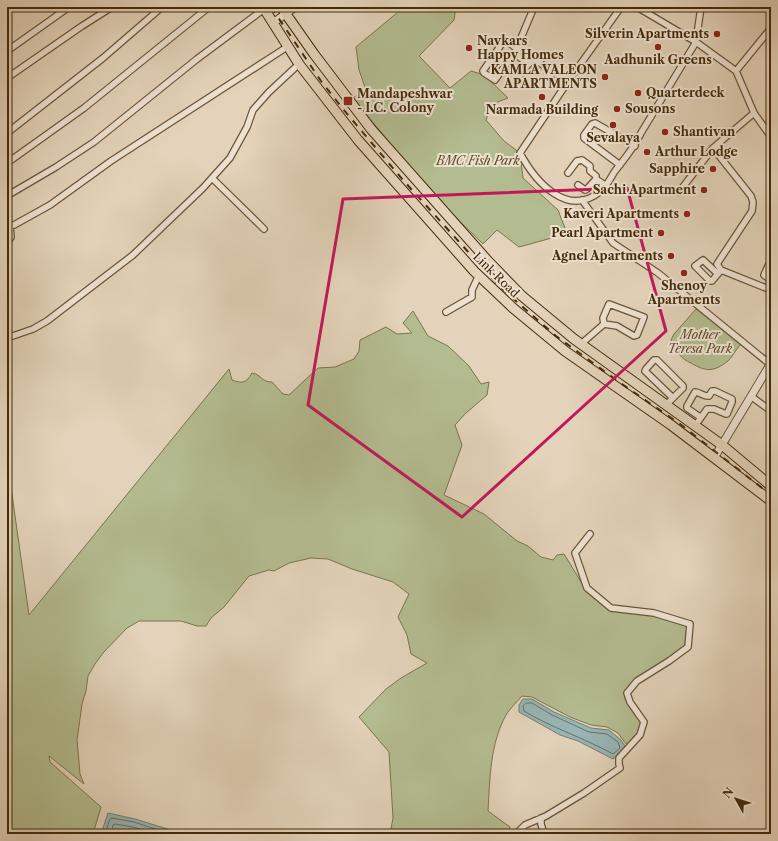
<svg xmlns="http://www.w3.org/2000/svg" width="778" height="841" font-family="'Libre Caslon Text',serif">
	<rect width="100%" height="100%" fill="#e3d3ba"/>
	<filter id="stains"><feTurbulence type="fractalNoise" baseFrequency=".005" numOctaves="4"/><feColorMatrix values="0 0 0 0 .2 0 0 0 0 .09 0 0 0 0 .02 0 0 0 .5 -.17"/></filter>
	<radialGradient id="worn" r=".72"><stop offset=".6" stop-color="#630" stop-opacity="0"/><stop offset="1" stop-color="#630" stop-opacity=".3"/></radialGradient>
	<path fill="#b3bc90" stroke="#7c744c" d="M404 7H456L454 20 419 56 450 88 471 71 484 75 508 98 490 105 489 112 486 120 504 141 520 153 523 178 558 210 565 228 559 236 519 247 497 230 483 244 429 191 353 98 366 90 359 70 356 47Z
		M696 309 741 344C736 349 733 356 728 361 714 372 706 372 691 363 686 361 682 358 679 354 676 350 673 345 671 340L674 334Z
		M413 311 428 336 448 346 469 366 481 384 489 382 487 395 466 413 455 425 462 445 444 495 484 514 517 541 528 546 541 557 553 560 557 555 564 554 586 590 612 610 655 615 687 626 685 646 625 692 642 722 637 736 629 743 626 744 618 733 607 727 591 725 570 717 532 697 522 696C517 702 510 708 506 715 490 744 490 778 488 811L510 827 508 834H390L393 818 389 752 359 717 386 689 401 678 427 663 411 654 407 635 398 617 409 594 393 582 352 569 328 559 311 558 289 563 274 571 269 570 249 576 224 607 211 618 206 626H197L181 621H139L127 628 103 653 95 664 88 676 86 691 82 704 77 740 80 774 84 784 49 756 50 762 101 807 93 834H7V459L29 615 229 369 232 380C243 384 246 383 252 373 262 375 261 382 272 382L283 394 289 395 318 368 335 367 354 359 359 351 360 340 386 327 397 334 412 333 403 323Z"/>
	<path fill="#97b6b6" stroke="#767e71" d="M523 699H532L554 712 591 728 609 730 621 740 626 748 613 759 578 741 560 735 519 712V705Z
		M108 813 135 819 184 834H101Z"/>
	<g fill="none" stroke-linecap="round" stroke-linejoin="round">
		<path stroke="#6e7060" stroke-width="1" d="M526 703H532L552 715 589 732 607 734 618 742 620 748 613 754C584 738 552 728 524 711L523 706Z
			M105 834 110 819 112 818 134 822 170 834
			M111 834 113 825 115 824 133 827 154 834"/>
		<g stroke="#6c5535" stroke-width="8">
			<path id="minor" d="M534 7 521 38 519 46 526 53 567 82
				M621 7 567 83 520 153C535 181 567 219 601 191 607 186 611 177 615 171 625 158 634 148 641 133L696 42 701 7
				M637 7 696 42 736 71 754 113 771 137
				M517 49 506 40 503 42 483 71 484 73 495 80 519 46
				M7 51 69 7
				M519 57 529 64
				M736 71 771 28
				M7 78 82 26 112 7
				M517 79 533 58
				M754 113 713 148 751 196 753 202 752 211 717 264 721 270 771 290
				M7 133 103 58 162 7
				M7 163 84 108 209 7
				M620 165 584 138V135L592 124 595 123 635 146
				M568 173 577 161 582 160 590 166V171L596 176V179L605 185
				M212 178 264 229
				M578 185 585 190 587 189 596 179
				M679 192 713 148
				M10 194 56 167 94 142 197 59 264 9
				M582 200 613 243 658 273 771 365
				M7 226 14 225 50 205 111 161 287 47
				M7 243 11 237 10 226
				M769 264 764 275 765 276 771 280
				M718 274 703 260 695 266 710 281H712L721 270
				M446 312 472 297V290L479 275
				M7 338 33 329 47 321 133 255 203 188 230 158 247 127 253 110 269 92 299 64
				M581 344 604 324 603 318 609 304 644 317 637 335 634 336 617 326 604 324
				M752 397 771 411
				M666 405 683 388V386L657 360H654L646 369 645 371 673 398
				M695 426 707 409H714L726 414H727L732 402V399L715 391H712L709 396C704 397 700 392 695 392L687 406V408L700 417
				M541 818V824L544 834
				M517 834 518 832 525 825 546 816 584 793 620 768 619 764V758L640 735 644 722 630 702 627 693 637 681 669 661 688 647 690 624 654 613 611 608 587 588 575 553 590 534"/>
		</g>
		<g stroke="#6c5535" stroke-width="9">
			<path id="tertiary" d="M273 23 295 7
				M714 458 771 363"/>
		</g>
		<g stroke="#452b09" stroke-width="11">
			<path id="primary" d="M263 7 299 64 358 140 474 271 513 308 565 351 671 425 771 501
				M281 7 314 54 371 129 488 261 522 296 574 339 722 445 771 486"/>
		</g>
		<use href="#minor" stroke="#ede2d2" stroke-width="5.5"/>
		<use href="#tertiary" stroke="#ede2d2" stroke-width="7"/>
		<use href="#primary" stroke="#e3d3ba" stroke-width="9"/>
		<path stroke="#452b09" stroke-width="2" stroke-dasharray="7 7" stroke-linecap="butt" d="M271 7 321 81 343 109 403 180 500 287 556 336 619 382 680 424 771 495"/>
	</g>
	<path fill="none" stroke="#c2185b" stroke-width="3" stroke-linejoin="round" d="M627 188 666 331 462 517 308 405 343 199Z"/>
	<g fill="#8f2418" stroke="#ede2d2" stroke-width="1.5">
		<circle cx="717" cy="34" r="4"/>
		<circle cx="658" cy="47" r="4"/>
		<circle cx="469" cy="48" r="4"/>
		<circle cx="605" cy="77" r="4"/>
		<circle cx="638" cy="93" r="4"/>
		<circle cx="542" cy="97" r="4"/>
		<rect x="343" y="96" width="10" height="10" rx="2"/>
		<circle cx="617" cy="109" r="4"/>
		<circle cx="613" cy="125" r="4"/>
		<circle cx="665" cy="132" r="4"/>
		<circle cx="647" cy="152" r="4"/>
		<circle cx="713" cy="169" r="4"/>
		<circle cx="704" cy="190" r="4"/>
		<circle cx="687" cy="214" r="4"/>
		<circle cx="661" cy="233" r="4"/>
		<circle cx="671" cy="256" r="4"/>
		<circle cx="684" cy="273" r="4"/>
	</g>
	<g text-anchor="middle" stroke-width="4" stroke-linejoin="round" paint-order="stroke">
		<g font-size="12" font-weight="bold" fill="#452b09" stroke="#ede2d2" text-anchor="end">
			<text x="709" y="38">Silverin Apartments</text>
			<text x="477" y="45" text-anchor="start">Navkars<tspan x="477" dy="14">Happy Homes</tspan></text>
			<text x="658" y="64" text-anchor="middle">Aadhunik Greens</text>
			<text x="597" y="74">KAMLA VALEON<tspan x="597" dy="14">APARTMENTS</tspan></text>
			<text x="646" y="97" text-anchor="start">Quarterdeck</text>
			<text x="357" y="98" text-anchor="start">Mandapeshwar<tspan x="357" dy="14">- I.C. Colony</tspan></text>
			<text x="625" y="113" text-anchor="start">Sousons</text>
			<text x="542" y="114" text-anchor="middle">Narmada Building</text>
			<text x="673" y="136" text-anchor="start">Shantivan</text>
			<text x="613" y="142" text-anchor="middle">Sevalaya</text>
			<text x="655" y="156" text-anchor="start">Arthur Lodge</text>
			<text x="705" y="173">Sapphire</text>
			<text x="696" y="194">Sachi Apartment</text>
			<text x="679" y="218">Kaveri Apartments</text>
			<text x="653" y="237">Pearl Apartment</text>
			<text x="663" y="260">Agnel Apartments</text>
			<text x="684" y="290" text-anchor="middle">Shenoy<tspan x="684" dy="14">Apartments</tspan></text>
		</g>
		<g font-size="12" font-style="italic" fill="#5b4824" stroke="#ede2d2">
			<text x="478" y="165">BMC Fish Park</text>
			<text x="700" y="339">Mother<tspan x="700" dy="14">Teresa Park</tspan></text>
		</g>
		<g font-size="12" fill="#452b09" stroke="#ede2d2">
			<text transform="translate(496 275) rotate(44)" y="4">Link Road</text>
		</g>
	</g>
	<rect width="778" height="841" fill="none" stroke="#e3d3ba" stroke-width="24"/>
	<rect x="8" y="8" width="762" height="825" fill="none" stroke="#452b09" stroke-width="2"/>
	<rect x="12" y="12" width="754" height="817" fill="none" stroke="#452b09"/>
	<g transform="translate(736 799) rotate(309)" stroke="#ede2d2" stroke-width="3" paint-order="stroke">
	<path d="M0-3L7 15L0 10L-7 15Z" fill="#452b09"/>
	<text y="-6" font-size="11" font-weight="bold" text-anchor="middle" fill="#452b09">N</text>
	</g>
	<rect width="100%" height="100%" filter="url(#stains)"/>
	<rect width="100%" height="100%" fill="url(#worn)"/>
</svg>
